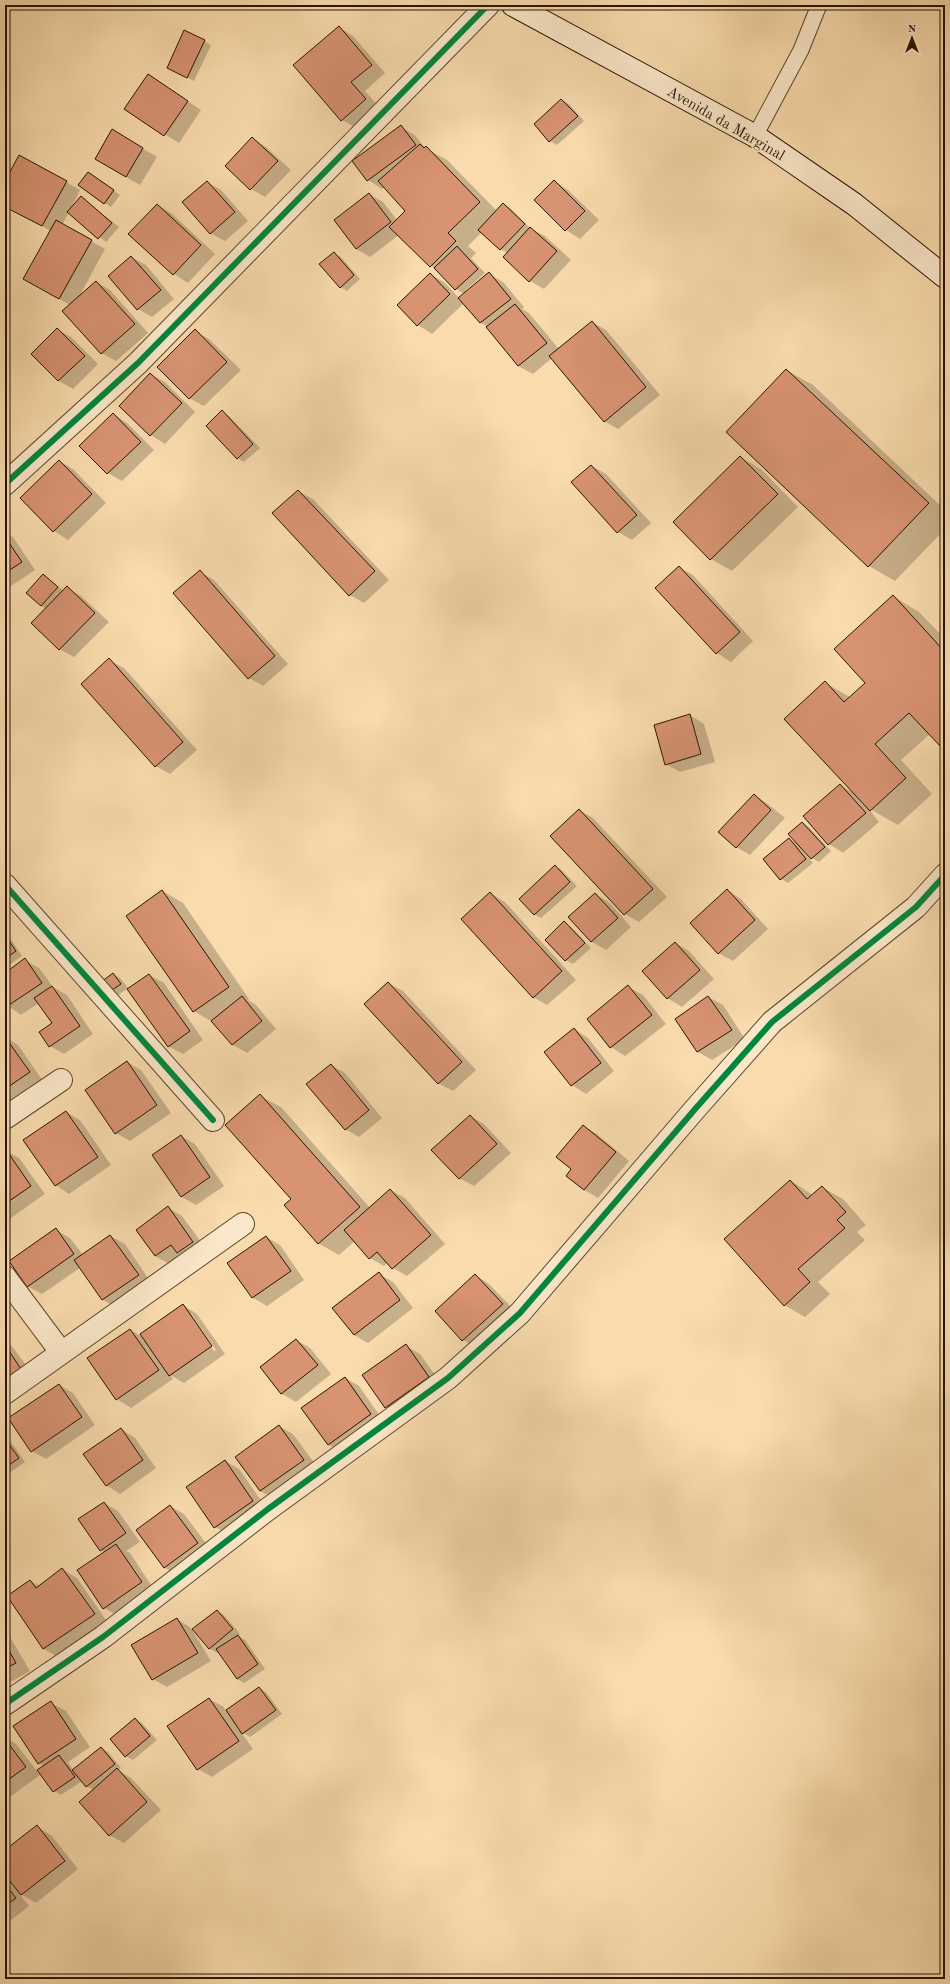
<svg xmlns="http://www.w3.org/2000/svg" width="950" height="1984" font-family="'Old Standard TT',serif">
	<rect width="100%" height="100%" fill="#f9dbad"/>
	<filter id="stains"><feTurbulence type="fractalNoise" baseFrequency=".005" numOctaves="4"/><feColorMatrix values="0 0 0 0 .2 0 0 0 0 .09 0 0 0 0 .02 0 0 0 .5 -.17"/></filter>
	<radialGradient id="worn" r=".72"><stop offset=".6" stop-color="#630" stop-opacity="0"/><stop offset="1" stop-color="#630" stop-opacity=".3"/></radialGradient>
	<path fill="#0003" fill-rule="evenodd" d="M339 27 353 36 385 73 365 91 380 108 356 128 342 120Z
		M204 41 211 45 194 81 168 68Z
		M162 84 201 110 179 143 125 109Z
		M562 100 569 104 584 121 557 145 550 141 535 124Z
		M401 127 415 135 425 148 447 160 497 211 503 204 510 208 531 229 545 236 571 260 544 289 530 281 508 253 500 249 482 232 468 246 476 253 471 258 485 273 465 291 466 293 489 274 503 282 524 307 522 309 529 313 559 349 592 322 606 330 660 395 618 429 604 421 552 358 533 374 518 366 488 327 481 323 464 303 432 334 418 325 398 305 430 274 444 282 459 298 464 294 456 289 399 235 370 257 356 249 369 194 383 202 397 220 406 211 385 187 382 189 368 180 354 161Z
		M252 138 266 147 291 170 265 197 251 189Z
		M127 139 157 157 140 185 126 177Z
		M95 177 120 195 111 207 105 203Z
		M554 181 568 190 599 220 580 239 566 230 536 200Z
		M66 182 80 190 71 208 81 197 119 227 106 242 69 212 62 225 105 249 80 295 96 282 110 290 148 333 116 361 101 353 70 305 38 287 51 231 5 206V183Z
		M207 182 221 190 248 221 225 241 210 233Z
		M157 205 171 213 215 254 188 283 174 274Z
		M334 253 341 257 360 279 347 291 340 287Z
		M131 257 146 265 174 299 152 317 138 309Z
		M57 329 71 337 98 364 73 389 59 381 32 354Z
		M195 331 209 339 241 370 204 406 189 398Z
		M786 370 813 385 945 510V529L895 581 869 566Z
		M150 374 165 382 195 412 165 444 151 435 120 406Z
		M222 412 229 416 260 448 244 462 237 458Z
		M113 414 127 423 154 450 122 481 108 473Z
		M740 457 761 469 798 507 732 571 711 559 674 522Z
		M59 461 73 469 106 503 68 540 54 531 21 498Z
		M592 466 606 474 651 523 632 540 618 532Z
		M298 491 313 499 389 580 364 603 350 595Z
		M5 532 13 537 35 570 5 590Z
		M679 567 693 575 753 641 731 662 717 653 656 588Z
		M200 572 214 580 288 664 263 686 249 678Z
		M43 575 64 591 67 588 81 596 109 622 74 657 59 649 47 609 41 606Z
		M893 596 919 612 945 639V748L930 734 901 760 932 794 898 825 868 808 879 822 843 853 829 844 805 816 840 785 855 794 825 683 850 697 866 683Z
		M109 660 124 668 197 750 170 774 156 766Z
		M690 715 704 724 715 762 680 772 666 764Z
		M754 795 768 804 785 818 750 855 736 847Z
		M579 810 593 818 667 897 639 922 625 914Z
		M802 823 809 827 831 851 819 862 812 858 803 849 802 850 813 863 788 883 781 879 764 859 789 839 798 844Z
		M555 866 562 870 577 886 541 918 534 914Z
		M727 890 741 899 768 929 733 961 718 953Z
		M162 891 183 903 249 999 248 1000 256 1005 276 1029 247 1053 233 1045 214 1023 194 1011 127 916Z
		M491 894 505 902 576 980 547 1005 533 997Z
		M595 894 609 902 631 927 606 950 592 942 570 917Z
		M564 923 571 927 591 948 573 964 566 960 546 940Z
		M5 935 10 938 22 956 5 968Z
		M675 943 689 951 714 979 682 1007 667 998Z
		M25 960 39 968 53 987 67 995 93 1034 64 1054 50 1046 53 1024 39 1003 21 1015 5 1004V974Z
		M114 974 120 978 129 989 149 975 164 983 203 1040 183 1054 168 1046 128 988 117 996 110 992Z
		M388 983 403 991 476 1070 453 1091 438 1083Z
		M628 987 643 995 666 1024 625 1056 611 1047 588 1019Z
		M708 997 723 1005 745 1039 712 1060 698 1052 676 1019Z
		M574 1029 588 1038 614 1071 586 1094 572 1085 545 1052Z
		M5 1037 18 1045 43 1081 10 1103 5 1100Z
		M127 1062 141 1070 171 1113 130 1141 116 1133Z
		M331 1065 345 1073 382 1118 359 1137 345 1129Z
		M260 1096 281 1107 370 1208 390 1190 405 1198 445 1244 407 1276 393 1268 388 1262 384 1266 370 1258 355 1241 339 1255 318 1243Z
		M66 1112 80 1120 111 1165 69 1194 55 1185Z
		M470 1116 484 1124 511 1153 474 1186 459 1178Z
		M583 1126 597 1134 629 1161 598 1198 584 1190 573 1169Z
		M181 1136 195 1144 224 1186 196 1205 182 1197 153 1156Z
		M5 1150 19 1158 45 1194 5 1222Z
		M791 1181 813 1195 822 1187 843 1199 866 1225 857 1232 865 1240 818 1282 830 1294 805 1317 784 1305Z
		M168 1208 182 1216 207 1250 169 1264 155 1256Z
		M56 1230 70 1238 83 1255 110 1236 125 1244 152 1284 117 1308 103 1300 80 1268 42 1294 27 1286Z
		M266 1237 280 1245 304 1280 267 1306 253 1298 229 1263Z
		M379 1274 393 1282 413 1308 368 1343 354 1335Z
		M475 1275 489 1284 516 1312 477 1348 463 1340Z
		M183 1305 197 1314 225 1354 184 1383 170 1375 173 1379 131 1408 117 1399 89 1359 130 1330 145 1338ZM190 1316H192L216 1350 214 1351Z
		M5 1337 35 1377 5 1397Z
		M296 1340 310 1348 331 1374 296 1402 282 1394 261 1368Z
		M406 1346 420 1354 443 1386 400 1415 386 1407Z
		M345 1378 359 1386 385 1423 343 1453 329 1445 302 1408Z
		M59 1385 73 1393 95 1425 46 1459 32 1451Z
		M279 1426 293 1434 318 1468 275 1499 260 1491 236 1457Z
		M121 1429 135 1438 156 1468 120 1494 106 1485Z
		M5 1437 9 1439 25 1462 5 1476Z
		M225 1461 239 1469 267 1509 229 1535 215 1527Z
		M104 1503 118 1511 140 1542 126 1551 130 1553 155 1591 118 1616 104 1608 105 1553 100 1550Z
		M170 1506 184 1514 212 1551 179 1576 165 1568 137 1530Z
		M62 1569 77 1578 108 1623 58 1657 44 1649 8 1596 30 1581 39 1586Z
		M217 1611 224 1615 240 1634 237 1636 245 1640 265 1669 244 1683 237 1679 219 1651 217 1653 210 1649 194 1630Z
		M177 1619 191 1628 211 1661 167 1687 153 1679Z
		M5 1634 10 1637 30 1671 5 1685Z
		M259 1688 266 1692 282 1714 250 1737 241 1732 253 1749 212 1777 198 1769 209 1699 224 1707 226 1711Z
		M51 1703 66 1711 90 1747 68 1762 73 1770 101 1748 108 1752 121 1768 118 1770 131 1778 161 1810 124 1843 109 1835 94 1790 86 1786 82 1781 61 1795 54 1791 44 1766 39 1763Z
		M135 1719 142 1723 157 1740 133 1760 126 1756Z
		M5 1737 16 1744 40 1775 6 1800Z
		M37 1827 51 1835 78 1869 36 1903 19 1893 29 1906 6 1924 5 1852Z"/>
	<path fill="#d89373" stroke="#281400" d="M339 26 372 65 351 82 366 99 341 121 293 65Z
		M184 30 205 40 187 78 167 68Z
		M148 74 188 101 164 136 124 109Z
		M561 99 578 116 549 142 534 124Z
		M401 125 416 145 367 181 352 161Z
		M112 129 143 148 126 177 95 159Z
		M252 137 278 161 250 190 225 166Z
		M420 144 424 148 426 146 480 202 448 233 456 241 430 267 389 227 405 211 378 181Z
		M19 155 67 181 42 226 5 207V181Z
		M88 172 114 190 104 204 78 185Z
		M554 180 585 211 565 231 534 200Z
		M207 181 235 212 210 234 182 202Z
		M369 193 391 222 356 249 334 220Z
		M81 196 112 223 98 239 67 212Z
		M503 203 525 224 500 250 478 230Z
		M157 204 201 245 173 275 128 234Z
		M56 220 92 240 59 299 23 279Z
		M530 227 557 251 529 282 503 257Z
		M457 246 478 269 455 290 434 268Z
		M334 252 354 275 340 288 319 264Z
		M131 256 161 290 137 310 108 276Z
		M489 272 511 299 480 323 458 298Z
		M430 273 450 294 417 326 397 305Z
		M96 281 135 324 101 354 62 311Z
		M515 304 547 343 518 366 486 327Z
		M592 321 646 387 604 422 549 356Z
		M57 328 85 356 58 381 31 354Z
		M195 329 227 362 189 399 157 367Z
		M786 369 929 503 868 567 726 432Z
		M150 373 182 403 150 436 119 406Z
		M222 410 253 444 237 459 206 426Z
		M113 413 141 442 107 474 79 446Z
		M740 456 778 494 710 560 673 522Z
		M59 460 92 494 53 532 20 498Z
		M591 465 637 515 617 533 571 482Z
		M298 490 375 571 349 596 272 513Z
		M5 537 22 562 5 573Z
		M679 566 740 632 716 654 655 588Z
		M200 570 275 656 248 679 173 593Z
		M43 574 58 587 41 606 26 593Z
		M67 586 95 613 59 650 31 623Z
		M893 595 945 652V743L941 747 909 713 875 744 906 778 870 811 784 719 825 681 844 702 865 683 834 649Z
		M109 658 183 742 155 767 81 684Z
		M690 714 701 754 665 765 654 725Z
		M840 784 866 813 828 845 803 816Z
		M754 794 771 810 736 848 718 832Z
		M579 809 653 889 624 915 550 836Z
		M802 822 825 847 811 859 788 834Z
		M789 838 806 859 780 880 763 859Z
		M555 865 570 882 534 915 519 899Z
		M727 889 755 920 718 954 690 923Z
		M162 890 229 987 193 1012 126 916Z
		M490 892 562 971 533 998 461 919Z
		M595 893 618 918 591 942 568 917Z
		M564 921 585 943 565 961 545 940Z
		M5 935 16 951 5 959Z
		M675 942 700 970 667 999 642 971Z
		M25 958 42 983 6 1007 5 973Z
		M113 973 121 984 109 992 101 982Z
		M149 974 190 1031 168 1047 127 989Z
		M388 982 462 1062 438 1084 364 1004Z
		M628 985 652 1015 610 1048 587 1019Z
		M52 986 80 1026 49 1047 39 1032 52 1023 34 998Z
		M242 996 262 1021 232 1045 211 1021Z
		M708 996 732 1030 697 1052 675 1019Z
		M574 1028 601 1063 571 1086 544 1052Z
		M5 1037 30 1072 5 1089Z
		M127 1061 157 1105 115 1134 85 1090Z
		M331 1064 369 1110 345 1130 306 1084Z
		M260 1094 360 1207 318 1244 284 1205 291 1199 225 1125Z
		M66 1111 98 1157 55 1186 23 1140Z
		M470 1115 497 1144 459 1179 431 1150Z
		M583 1125 616 1152 584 1190 566 1176 571 1169 556 1157Z
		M181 1135 210 1177 181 1197 152 1155Z
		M5 1148 31 1186 5 1204Z
		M790 1180 807 1199 822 1186 846 1212 837 1220 845 1228 798 1269 810 1282 784 1306 724 1239Z
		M390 1189 431 1235 392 1269 377 1252 369 1259 344 1230Z
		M168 1206 193 1242 177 1253 171 1245 155 1256 136 1230Z
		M56 1228 74 1254 27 1287 9 1261Z
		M110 1235 139 1275 102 1300 74 1260Z
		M266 1236 291 1271 252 1298 227 1263Z
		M379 1272 400 1300 354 1335 332 1308Z
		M475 1274 503 1304 462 1341 435 1311Z
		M183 1304 212 1346 169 1376 140 1334Z
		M130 1329 159 1370 116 1400 87 1358Z
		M296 1339 318 1365 281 1394 260 1367Z
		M406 1344 429 1377 385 1408 362 1375Z
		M5 1345 21 1369 5 1380Z
		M345 1377 371 1414 328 1445 301 1408Z
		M59 1384 82 1417 31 1452 8 1418Z
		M279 1425 304 1460 260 1491 235 1457Z
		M121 1428 143 1460 106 1486 83 1454Z
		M5 1439 19 1458 5 1468Z
		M225 1460 253 1501 214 1528 186 1487Z
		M104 1502 126 1533 100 1551 78 1519Z
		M170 1505 198 1543 164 1568 136 1530Z
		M116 1544 142 1582 103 1609 77 1570Z
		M62 1568 95 1614 43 1649 7 1596 30 1580 36 1588Z
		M217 1610 233 1629 209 1649 192 1629Z
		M177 1618 198 1653 152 1680 131 1645Z
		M238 1635 258 1664 237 1679 216 1649Z
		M5 1644 16 1663 5 1669Z
		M259 1687 276 1710 242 1734 226 1710Z
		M209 1698 239 1741 197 1770 167 1726Z
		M51 1701 76 1739 38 1764 13 1726Z
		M135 1718 150 1736 125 1757 110 1739Z
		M5 1739 26 1767 5 1782Z
		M101 1747 115 1764 86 1787 72 1770Z
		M59 1755 75 1777 53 1792 37 1770Z
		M117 1768 147 1802 109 1836 79 1802Z
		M37 1825 65 1861 21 1895 5 1875V1850Z
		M5 1884 16 1898 5 1906Z"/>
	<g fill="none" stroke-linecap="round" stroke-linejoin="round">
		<g stroke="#5c462b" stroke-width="17">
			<path id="service" d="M755 136 801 50 819 5"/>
		</g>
		<g stroke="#5c462b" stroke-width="24">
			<path id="minor" d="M5 484 138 363 488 5
				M5 885 213 1120
				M5 1118 61 1080
				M5 1277 61 1352
				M5 1393 243 1224
				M5 1704 103 1637 268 1509 448 1378 520 1313 696 1108 772 1022 916 907 945 875"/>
		</g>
		<g stroke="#281400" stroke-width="24">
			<path id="secondary" d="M513 5 755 136 854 204 945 277"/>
		</g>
		<use href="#service" stroke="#fbe8ca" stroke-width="15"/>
		<use href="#minor" stroke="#fbe8ca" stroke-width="22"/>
		<use href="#secondary" stroke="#fbe8ca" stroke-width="22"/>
		<g stroke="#fbe8ca" stroke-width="8">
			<path id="cycleway" d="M5 484 138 363 488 5
				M5 885 213 1120
				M5 1704 103 1637 268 1509 448 1378 520 1313 696 1108 772 1022 916 907 945 875"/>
		</g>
		<use href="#cycleway" stroke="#00873e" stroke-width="6"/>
	</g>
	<g text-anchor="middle" stroke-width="4" stroke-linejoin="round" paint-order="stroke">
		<g font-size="15" fill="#281400" stroke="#fbe8ca">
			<text transform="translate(726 123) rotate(30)" y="5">Avenida da Marginal</text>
		</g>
	</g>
	<rect width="950" height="1984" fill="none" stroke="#f9dbad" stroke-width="20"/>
	<rect x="6" y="6" width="938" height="1972" fill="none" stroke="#281400" stroke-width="2"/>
	<rect x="10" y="10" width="930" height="1964" fill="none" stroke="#281400"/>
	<g transform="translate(912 38)" stroke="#fbe8ca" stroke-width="3" paint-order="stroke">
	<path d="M0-3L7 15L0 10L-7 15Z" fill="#281400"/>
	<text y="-6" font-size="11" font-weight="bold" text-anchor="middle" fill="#281400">N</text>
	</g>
	<rect width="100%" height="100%" filter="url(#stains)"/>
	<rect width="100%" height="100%" fill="url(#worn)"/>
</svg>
